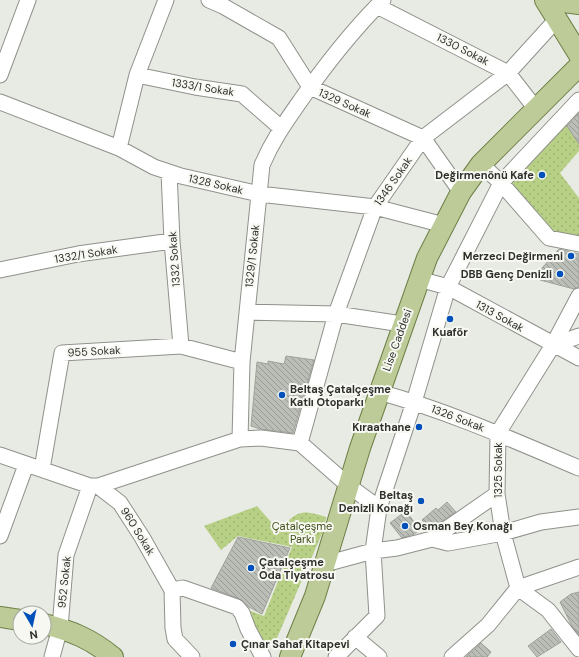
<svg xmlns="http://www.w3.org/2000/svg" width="579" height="657" font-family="'DM Sans',sans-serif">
	<defs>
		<pattern id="park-dots" width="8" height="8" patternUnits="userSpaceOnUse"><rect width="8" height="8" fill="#b8d085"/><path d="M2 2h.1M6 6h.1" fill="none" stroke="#9eb373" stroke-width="1.8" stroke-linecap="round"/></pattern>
		<pattern id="building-back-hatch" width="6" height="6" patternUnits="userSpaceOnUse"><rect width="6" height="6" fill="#bbbeb7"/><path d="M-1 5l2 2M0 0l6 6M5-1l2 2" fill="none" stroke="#989b95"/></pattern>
	</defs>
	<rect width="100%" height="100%" fill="#e8ebe4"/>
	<path fill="url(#park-dots)" d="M564 121 579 144V151L560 173 579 198V236L559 239 509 183Z
		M257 506 279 531C297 511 300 509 326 517L324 529 274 645 253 636 248 610 264 616 292 547 238 536 221 550 204 526Z"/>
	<path fill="url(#building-back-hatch)" stroke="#9fa19a" d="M579 113V144L567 126Z
		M559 249 579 254V287L574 289 540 280 542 268Z
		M286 356 314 360 293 433 260 429 251 426 257 362 268 364V361L284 364Z
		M447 502 456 512 430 529 422 520 436 508 438 510Z
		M406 511 420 530 414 534 402 538 390 523Z
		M238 537 290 548 262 614 249 607 240 599 211 588Z
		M579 592V635L572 626 560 602 571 594Z
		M551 629 561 642 537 657 528 646Z
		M481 643 491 652 487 657H466Z"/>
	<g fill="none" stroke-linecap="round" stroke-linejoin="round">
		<g stroke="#8f918b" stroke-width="17">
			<path id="minor" d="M209 0 223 6 279 38 310 87 423 138 461 192
				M377 6 508 73 536 109
				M0 75 28 0
				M137 75 195 87 242 94 281 128
				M0 102 119 148 154 167 181 176 259 194 375 207 444 225
				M119 148 137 75 166 0
				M481 164 501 183 549 238 579 244
				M169 172 172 241 181 346
				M0 270 78 254 172 241
				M419 279 448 287 579 358
				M247 312 336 314 402 324
				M553 345 579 336
				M379 392C448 411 513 440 579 468
				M240 439 242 362 262 165C273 139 287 120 303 97 327 63 353 30 383 0
				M300 443 336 314 375 207 423 138 508 73 557 19
				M0 455 90 486H98L240 439 261 438 300 443 349 486 379 508
				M42 469 62 353 181 346 242 362
				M98 486 120 503 142 537 172 590 173 628 175 639 192 657
				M0 536 26 465
				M432 539 497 494
				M325 564 373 551 397 548 432 539 448 543 503 533 541 522 579 517
				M518 588 503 533 497 494 498 433 553 345 579 296
				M518 588 548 610 579 649
				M518 588 579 567
				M172 590 183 588 237 607 242 613 248 629 263 657
				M355 637 379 657
				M52 657 60 628 66 555 90 486
				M336 657 377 616 373 551 379 508 414 402 448 287 501 183 579 100
				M452 657 488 625 518 588"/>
		</g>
		<g stroke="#6e7f46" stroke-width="22">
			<path id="major" d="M545 0 579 55
				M549 0 579 4
				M0 617 20 620
				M44 624C72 631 91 639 113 657
				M290 657 315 596 360 448 427 258 461 192 481 164 579 66"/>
		</g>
		<use href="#minor" stroke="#fff" stroke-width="15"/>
		<use href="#major" stroke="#bccb98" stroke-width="20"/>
	</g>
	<g fill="#0050ba" stroke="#f6f8f1" stroke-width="1.5">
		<circle cx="542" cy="175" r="4"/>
		<circle cx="571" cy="256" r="4"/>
		<circle cx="560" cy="274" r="4"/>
		<circle cx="450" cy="319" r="4"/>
		<circle cx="282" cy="395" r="4"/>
		<circle cx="419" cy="427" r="4"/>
		<circle cx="421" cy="501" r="4"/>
		<circle cx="405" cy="526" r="4"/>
		<circle cx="251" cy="568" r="4"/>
		<circle cx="233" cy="644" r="4"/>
	</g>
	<g text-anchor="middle" stroke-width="4" stroke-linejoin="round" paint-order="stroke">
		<g font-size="11" fill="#2f302d" stroke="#f6f8f1">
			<text transform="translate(463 49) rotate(27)" y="4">1330 Sokak</text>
			<text transform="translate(203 87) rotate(9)" y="4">1333/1 Sokak</text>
			<text transform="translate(345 103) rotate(24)" y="4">1329 Sokak</text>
			<text transform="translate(393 181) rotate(-55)" y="4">1346 Sokak</text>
			<text transform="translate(216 184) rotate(13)" y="4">1328 Sokak</text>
			<text transform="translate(86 254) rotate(-9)" y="4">1332/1 Sokak</text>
			<text transform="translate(252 256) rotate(-84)" y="4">1329/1 Sokak</text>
			<text transform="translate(174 259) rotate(-94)" y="4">1332 Sokak</text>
			<text transform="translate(500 316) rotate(29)" y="4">1313 Sokak</text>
			<text transform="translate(397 340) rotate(-70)" y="4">Lise Caddesi</text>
			<text transform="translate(94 351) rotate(-3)" y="4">955 Sokak</text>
			<text transform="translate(458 418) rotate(21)" y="4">1326 Sokak</text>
			<text transform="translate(498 470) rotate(-90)" y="4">1325 Sokak</text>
			<text transform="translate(138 531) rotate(58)" y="4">960 Sokak</text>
			<text transform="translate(64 582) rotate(-84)" y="4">952 Sokak</text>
		</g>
		<g font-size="11" font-weight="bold" fill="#2f302d" stroke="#f6f8f1" text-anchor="end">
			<text x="534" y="179">Değirmenönü Kafe</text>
			<text x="563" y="260">Merzeci Değirmeni</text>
			<text x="552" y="278">DBB Genç Denizli</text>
			<text x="450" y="336" text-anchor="middle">Kuaför</text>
			<text x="290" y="393" text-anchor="start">Beltaş Çatalçeşme<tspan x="290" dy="13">Katlı Otoparkı</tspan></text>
			<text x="411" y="431">Kıraathane</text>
			<text x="413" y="499">Beltaş<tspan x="413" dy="13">Denizli Konağı</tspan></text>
			<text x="413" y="530" text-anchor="start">Osman Bey Konağı</text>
			<text x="259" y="566" text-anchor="start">Çatalçeşme<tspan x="259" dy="13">Oda Tiyatrosu</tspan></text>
			<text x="241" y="648" text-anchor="start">Çınar Sahaf Kitapevi</text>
		</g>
		<g font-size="11" fill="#42511b" stroke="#f6f8f1">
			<text x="302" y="530">Çatalçeşme<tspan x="302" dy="13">Parkı</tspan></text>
		</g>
	</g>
	<g transform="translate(32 625) rotate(171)"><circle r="19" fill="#f6f8f1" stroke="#a6a8a3"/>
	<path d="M0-3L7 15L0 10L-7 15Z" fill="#0050ba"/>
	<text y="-6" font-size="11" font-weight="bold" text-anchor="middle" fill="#2f302d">N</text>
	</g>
</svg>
